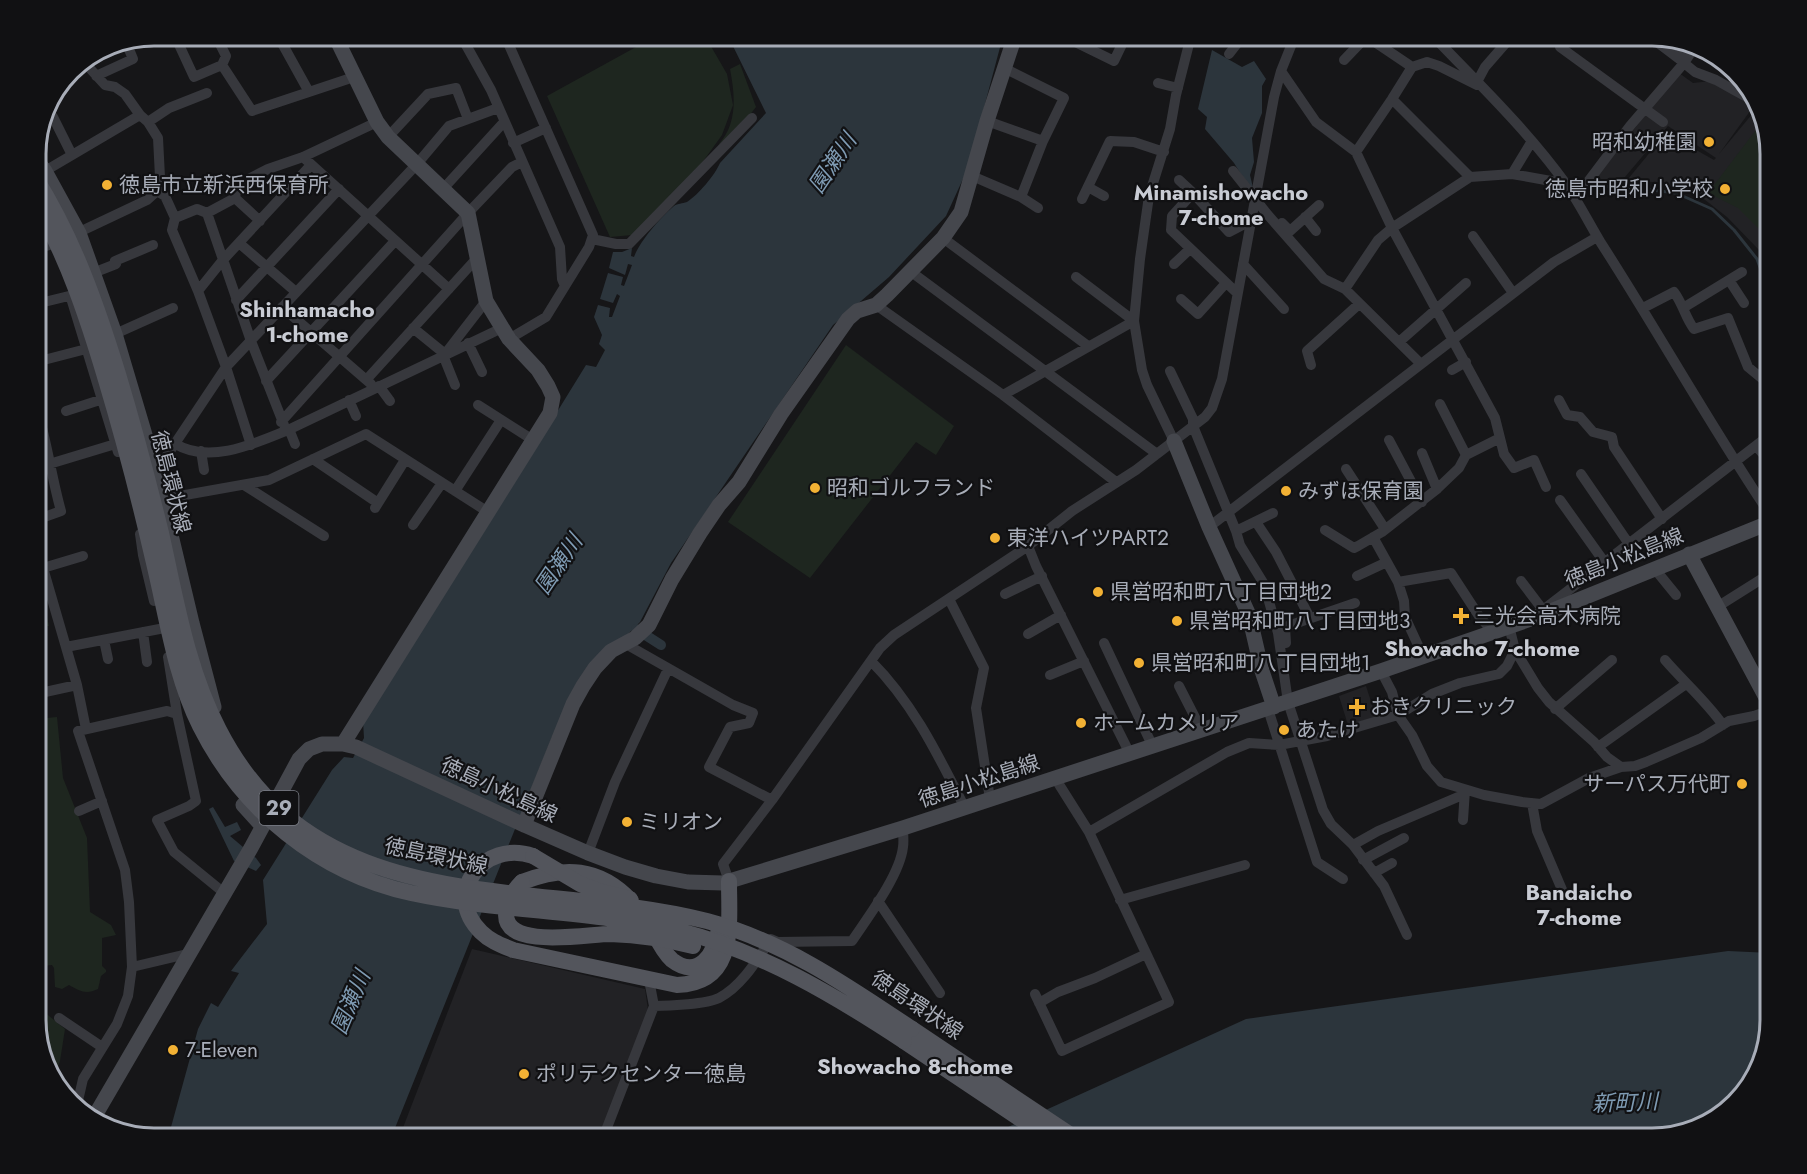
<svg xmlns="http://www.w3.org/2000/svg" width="1807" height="1174" font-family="Jost,'Noto Sans JP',sans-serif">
	<rect width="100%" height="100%" fill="#161618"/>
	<path fill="#222225" d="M1679 73 1693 83 1711 81 1753 107 1719 154 1758 107 1771 154V271L1768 273 1759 250 1727 217 1700 196 1660 183 1628 179 1666 133 1714 160 1716 158 1668 126 1625 177 1591 183Z
		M1366 686 1376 717 1348 725 1339 696Z
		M472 949 645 989 648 1010 599 1138H399Z"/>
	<path fill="#1e261f" d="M656 36H705L727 74 733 105 722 135 694 174 632 235 610 237 547 96Z
		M740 64 756 107 741 126 718 145C738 124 735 95 730 69Z
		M1762 122 1771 154V241L1738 208 1708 193Z
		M846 345 954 426 936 455 916 442 810 578 728 522Z
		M36 568 49 626 36 627Z
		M57 717 63 778 87 838 90 912 111 925 116 935 102 938V966L106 970V972L101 976 98 989C86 995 80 991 69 985L62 989 55 987 54 968 52 965 43 966 36 970V719Z
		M36 992 43 1011 65 1029 60 1061 53 1080 36 1027Z"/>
	<path fill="#2c353c" d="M728 36H1003L968 168 946 216 889 277 833 325 671 563 640 622 628 634 552 737 391 1138H168L198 1029 211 1003 218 1007 239 973 231 971 267 924 263 880 332 770 344 757 353 758 364 738 363 721 462 566 586 365 596 367 605 350 599 344 602 335 594 317 598 305 610 308 609 317H612L620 296 617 294 613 303 600 299 608 273 623 277 621 285 624 286 632 265 628 264 625 275 609 268 613 252H622L632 248 631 256 634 257C640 241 660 218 674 206 678 203 682 204 687 202 698 195 715 175 720 163L766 113Z
		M1212 50 1242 67 1254 61 1266 79 1262 86V113L1252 138 1254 162 1250 175 1253 188 1249 187 1234 163 1205 129 1207 117 1198 109Z
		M213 807 225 827 237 822 241 830 230 836 256 858 261 865 256 871 234 861 209 809Z
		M1728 951 1771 953V1020L1751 1085 1711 1122 1653 1138H984L1246 1019Z"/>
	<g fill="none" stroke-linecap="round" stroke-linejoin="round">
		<path stroke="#2c353c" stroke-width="3" d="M1595 186 1635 188 1676 193 1712 209 1734 230 1757 259 1771 298"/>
		<path stroke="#2c353c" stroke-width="10" d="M636 629 661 645"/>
		<path stroke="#37383d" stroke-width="10" d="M175 36 194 77 222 65
			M216 36 226 56 222 65 252 111 354 77
			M278 36 309 92
			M461 36 491 90 560 247 562 279 565 286
			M505 36 593 235 589 247 546 317 509 339
			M1063 36 1114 61 1126 36
			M1366 36 1412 67 1427 62 1439 66 1477 85
			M1433 36C1479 84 1527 130 1566 184 1579 203 1589 223 1601 243 1659 333 1711 427 1771 516
			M1569 36 1560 47 1663 122
			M1649 36 1678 58
			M340 47 356 36
			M1694 48 1684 63 1695 72 1716 80 1757 103
			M1229 54 1243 36
			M1344 60 1367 36
			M84 62 105 85 115 87 125 94 140 115
			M1281 71 1316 122 1356 152 1392 99 1412 67
			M96 76 133 59 126 42
			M1477 82 1485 67 1512 36
			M1158 83 1178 88
			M1392 99 1470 177
			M53 117 72 155
			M987 121 1043 141
			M388 137 428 94 456 88 468 119
			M513 143 546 128
			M1356 152 1392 228 1495 418 1504 454 1514 468 1534 460 1546 487
			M303 157 449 289
			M45 171 140 115 148 122 169 108 207 93
			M1233 171 1268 215 1324 279 1345 289 1421 364
			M1512 174 1532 141
			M972 176 1021 197 1043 141 1064 98 1004 68
			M1179 180 1193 193
			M1088 187 1104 196
			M443 189 504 122
			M157 191 165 196 175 218
			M1021 197 1038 208
			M235 198 260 221
			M1082 199 1110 141 1134 142 1164 152
			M207 213 251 341 284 425
			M1305 217 1316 231
			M36 221 48 242
			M1282 223 1290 231 1319 205
			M73 235 147 200 157 191 160 177 158 138 148 122
			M1473 236 1513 293
			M943 238 1088 346
			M592 239 616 244H629L752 118
			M239 243 296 292
			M36 249 56 243
			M1174 264 1190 249
			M1243 264 1284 309
			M910 271 1157 454
			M93 273 116 264 115 261 153 245
			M1729 280 1744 303
			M1345 289 1378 240 1392 228 1470 177 1512 174 1584 187 1630 126 1684 63 1678 58 1685 46
			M198 291 222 261 311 165
			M1237 293 1171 230 1172 216 1193 193 1229 232 1250 221
			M71 298 118 452
			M1181 299 1198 314 1226 283
			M236 300 339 189
			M36 304 77 294
			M876 305 1003 395 1116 482
			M282 307 371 384
			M1643 308 1674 292C1683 304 1685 317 1694 329L1728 318 1748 367 1771 386
			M1683 308 1742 272
			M413 328 445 354 486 301
			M115 334 173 308
			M1399 342 1466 283
			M468 343 482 372
			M443 355 455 385
			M36 362 94 347
			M1311 365 1307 351 1359 304
			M1452 370 1466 362
			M1170 371 1193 419V426L1236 531 1240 545 1264 584 1278 633 1288 702 1323 810 1331 824 1353 845 1384 886 1407 935
			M367 379 477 258
			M266 381 395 241
			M379 386 390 401
			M1003 395 1134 321 1076 277
			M349 400 356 416
			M1559 400 1567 415 1580 417 1593 432 1612 437 1614 447 1662 519
			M1440 404 1466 455
			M478 405 533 440
			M66 411 103 399
			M36 417 39 416C48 448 52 479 61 511L36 520
			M281 422 468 213 512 167 522 162
			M289 429 295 444
			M1389 440 1422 502
			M1174 441 1147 385 1142 370 1134 321 1140 259 1149 196 1170 129 1176 95 1191 36
			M174 443C208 465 254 444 288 430L502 328
			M251 445 226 367 198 291 172 230 175 218 197 209 207 213 235 198 237 185 268 169 303 157 377 122
			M1756 446 1771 463
			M201 451 204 470
			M1422 453 1437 489
			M313 459 378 503
			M36 468 122 442
			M1346 469 1385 529
			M156 472 226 367 417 164 449 126 498 108
			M1581 474 1629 544
			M244 485 324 536
			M455 491 501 420
			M157 500 269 480 366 434 488 512
			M1560 500 1605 563
			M375 508 405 460
			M1256 522 1276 552 1310 618
			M413 525 442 483
			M1209 527 1554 262 1597 237
			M1325 530 1354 548 1358 546 1382 532 1437 489 1459 468 1466 455 1500 438
			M1236 531 1273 513
			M140 534 143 555 154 601
			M1373 537 1398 582 1451 573 1479 616 1493 632
			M1028 546 1036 566 1130 754
			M36 553 43 568 77 685 86 729
			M43 568 83 556
			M1654 568 1676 595
			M1357 576 1387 562
			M1521 581 1543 610
			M1398 582 1404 601 1405 617 1423 656
			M1005 594 1042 576
			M949 599 984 668 976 708 990 799
			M1717 607 1771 573
			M1543 610 1771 434
			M1509 626 1515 650 1538 688 1549 702 1594 742 1607 757 1621 767
			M143 632 147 662
			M1028 634 1061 615
			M104 640 108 659
			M624 643 733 705 753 713 749 723 730 727 709 767 772 800
			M1104 643 1153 747
			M1286 643 1285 627 1355 603
			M66 647 175 626
			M168 657 177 714
			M1665 660C1684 682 1706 701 1723 725
			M871 661C913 703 938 755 965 808
			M1381 671 1392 692 1398 715 1412 735 1427 766 1441 782 1484 795 1522 802 1541 804 1589 778 1621 767 1635 766 1646 762 1701 738 1729 721 1754 716 1771 710
			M1050 675 1084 661
			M1179 686 1202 731
			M36 694 77 685
			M1268 709 1317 862 1343 879
			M1555 709 1612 660
			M1598 747 1686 684
			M1532 803 1537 831 1563 892
			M79 811 102 801
			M1463 820 1465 790
			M1089 832 1227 752 1249 743 1279 745 1327 736 1398 715 1432 694 1460 683 1499 674 1507 666 1515 650
			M1353 845 1378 831 1465 794
			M588 853 615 782 668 669
			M1363 860 1404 838
			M1374 873 1392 863
			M729 881 723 864 772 800 880 648 894 635 1028 546 1072 511 1136 470 1205 417 1212 408 1222 379 1274 97 1281 71 1295 36
			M1120 900 1245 865
			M878 901 940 993
			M36 923 40 932 39 954
			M132 967 187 954
			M649 980 654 1006C669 1006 707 1004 719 998 742 986 757 960 771 939L778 942 852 941C868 917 900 875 903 847 904 841 903 834 903 828
			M1035 994 1062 1051 1169 1002 1089 832 1055 778
			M1039 1003 1058 992 1095 978 1146 954
			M59 1018 102 1047
			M77 1105 83 1079 117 1024 128 996 132 967 129 902 125 870 78 731 167 711 177 714 196 801 189 806 157 820 174 852 223 892
			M603 1138 654 1006"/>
		<path stroke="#45474d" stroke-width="15" d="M335 36 377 122 388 137 468 213 486 301 509 339 538 370 548 386 553 397 550 413 343 744
			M36 159 45 171 79 233 115 334 156 472 192 623 214 707
			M1174 441 1209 527 1249 615 1262 671 1274 707
			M1689 554 1771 707
			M253 790 254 795 243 805 262 826
			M524 825 573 704 583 686 595 668 611 651 635 638 649 625 672 579 700 533 719 505 739 482 781 414 848 319 857 311 876 305 887 295 943 238 961 212 987 121 1015 36
			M93 1119 251 848 299 759 309 749 322 744H343L356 747 524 825 588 853 625 867 656 876 688 882 723 883 903 828 1381 671 1531 619 1771 522"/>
		<path stroke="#53555c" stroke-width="16" d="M533 856C483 839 442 894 481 932 490 941 501 945 513 950L677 985C737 983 729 925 729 881
			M522 882C564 866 599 867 631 901
			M652 929C657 939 663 952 672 960 699 981 715 953 719 929
			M912 1029 1075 1138
			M904 1041 1049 1138"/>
		<path stroke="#53555c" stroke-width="16" d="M36 179C74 240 97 306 118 374 134 427 148 480 161 533 176 600 187 669 219 730 319 924 531 877 707 921 783 941 848 986 912 1029
			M36 203C68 259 88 319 106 380 124 440 140 502 154 563 167 617 175 676 200 726 242 810 319 873 411 893 499 912 592 910 680 931 762 952 834 995 904 1041
			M533 856 580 884 602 892 630 899
			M522 882C514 890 506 902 506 914 505 950 588 934 610 934 637 935 666 939 693 946"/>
	</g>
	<g fill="#f2b134" stroke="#111113" stroke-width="2">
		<circle cx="1709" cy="142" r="6"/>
		<circle cx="107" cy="185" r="6"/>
		<circle cx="1725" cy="189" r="6"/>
		<circle cx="815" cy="488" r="6"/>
		<circle cx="1286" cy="491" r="6"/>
		<circle cx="995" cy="538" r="6"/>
		<circle cx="1098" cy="592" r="6"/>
		<path d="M1458 607h6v6h6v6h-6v6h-6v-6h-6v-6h6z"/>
		<circle cx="1177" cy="621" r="6"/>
		<circle cx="1139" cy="663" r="6"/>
		<path d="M1354 698h6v6h6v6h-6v6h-6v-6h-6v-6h6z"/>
		<circle cx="1081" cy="723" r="6"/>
		<circle cx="1284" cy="730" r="6"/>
		<circle cx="1742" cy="784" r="6"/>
		<circle cx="627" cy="822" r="6"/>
		<circle cx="173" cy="1050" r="6"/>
		<circle cx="524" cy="1074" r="6"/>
	</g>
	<g text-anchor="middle" stroke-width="4.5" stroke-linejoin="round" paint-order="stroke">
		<rect fill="#111113" stroke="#7b7e86" stroke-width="1.5" x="259.5" y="791" width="39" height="34" rx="4.5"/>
		<g font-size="20" font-weight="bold" fill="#a8adb8">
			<text x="279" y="815">29</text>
		</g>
		<g font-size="21" fill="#a8adb8" stroke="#111113" text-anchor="start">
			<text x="1697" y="149" text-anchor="end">昭和幼稚園</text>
			<text x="119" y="192">徳島市立新浜西保育所</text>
			<text x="1713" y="196" text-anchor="end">徳島市昭和小学校</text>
			<text x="827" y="495">昭和ゴルフランド</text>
			<text x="1298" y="498">みずほ保育園</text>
			<text x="1007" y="545">東洋ハイツPART2</text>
			<text x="1110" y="599">県営昭和町八丁目団地2</text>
			<text x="1474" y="623">三光会高木病院</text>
			<text x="1189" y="628">県営昭和町八丁目団地3</text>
			<text x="1151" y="670">県営昭和町八丁目団地1</text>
			<text x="1370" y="714">おきクリニック</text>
			<text x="1093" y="730">ホームカメリア</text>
			<text x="1296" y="737">あたけ</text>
			<text x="1730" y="791" text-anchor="end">サーパス万代町</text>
			<text x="639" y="829">ミリオン</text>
			<text x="185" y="1057">7-Eleven</text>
			<text x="536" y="1081">ポリテクセンター徳島</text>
		</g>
		<g font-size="21" fill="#a8adb8" stroke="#111113">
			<text transform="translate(171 482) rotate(76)" y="7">徳島環状線</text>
			<text transform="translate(1624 558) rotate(-22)" y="7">徳島小松島線</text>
			<text transform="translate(979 781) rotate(-18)" y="7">徳島小松島線</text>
			<text transform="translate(499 790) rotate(25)" y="7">徳島小松島線</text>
			<text transform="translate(436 856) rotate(12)" y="7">徳島環状線</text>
			<text transform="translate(917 1005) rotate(34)" y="7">徳島環状線</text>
		</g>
		<g font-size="22" font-style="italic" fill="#7f9bb3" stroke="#111113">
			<text transform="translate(832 163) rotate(-56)" y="8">園瀬川</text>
			<text transform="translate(558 564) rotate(-56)" y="8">園瀬川</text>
			<text transform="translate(350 1002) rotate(-67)" y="8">園瀬川</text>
			<text transform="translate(1625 1102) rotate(-2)" y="8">新町川</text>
		</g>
		<g font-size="22" font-weight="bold" fill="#c9ccd4" stroke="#111113">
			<text x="1221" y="200">Minamishowacho<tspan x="1221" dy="25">7-chome</tspan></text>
			<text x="307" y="317">Shinhamacho<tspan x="307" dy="25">1-chome</tspan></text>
			<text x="1482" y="656">Showacho 7-chome</text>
			<text x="1579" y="900">Bandaicho<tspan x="1579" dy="25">7-chome</tspan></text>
			<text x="915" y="1074">Showacho 8-chome</text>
		</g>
	</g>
	<path d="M0 0H1807V1174H0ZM154 46H1652A108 108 0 0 1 1760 154V1020A108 108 0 0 1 1652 1128H154A108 108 0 0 1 46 1020V154A108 108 0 0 1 154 46Z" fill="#111113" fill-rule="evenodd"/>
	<path fill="none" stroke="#a8adb8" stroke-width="3" d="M154 46H1652A108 108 0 0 1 1760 154V1020A108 108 0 0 1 1652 1128H154A108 108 0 0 1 46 1020V154A108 108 0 0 1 154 46Z"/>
</svg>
